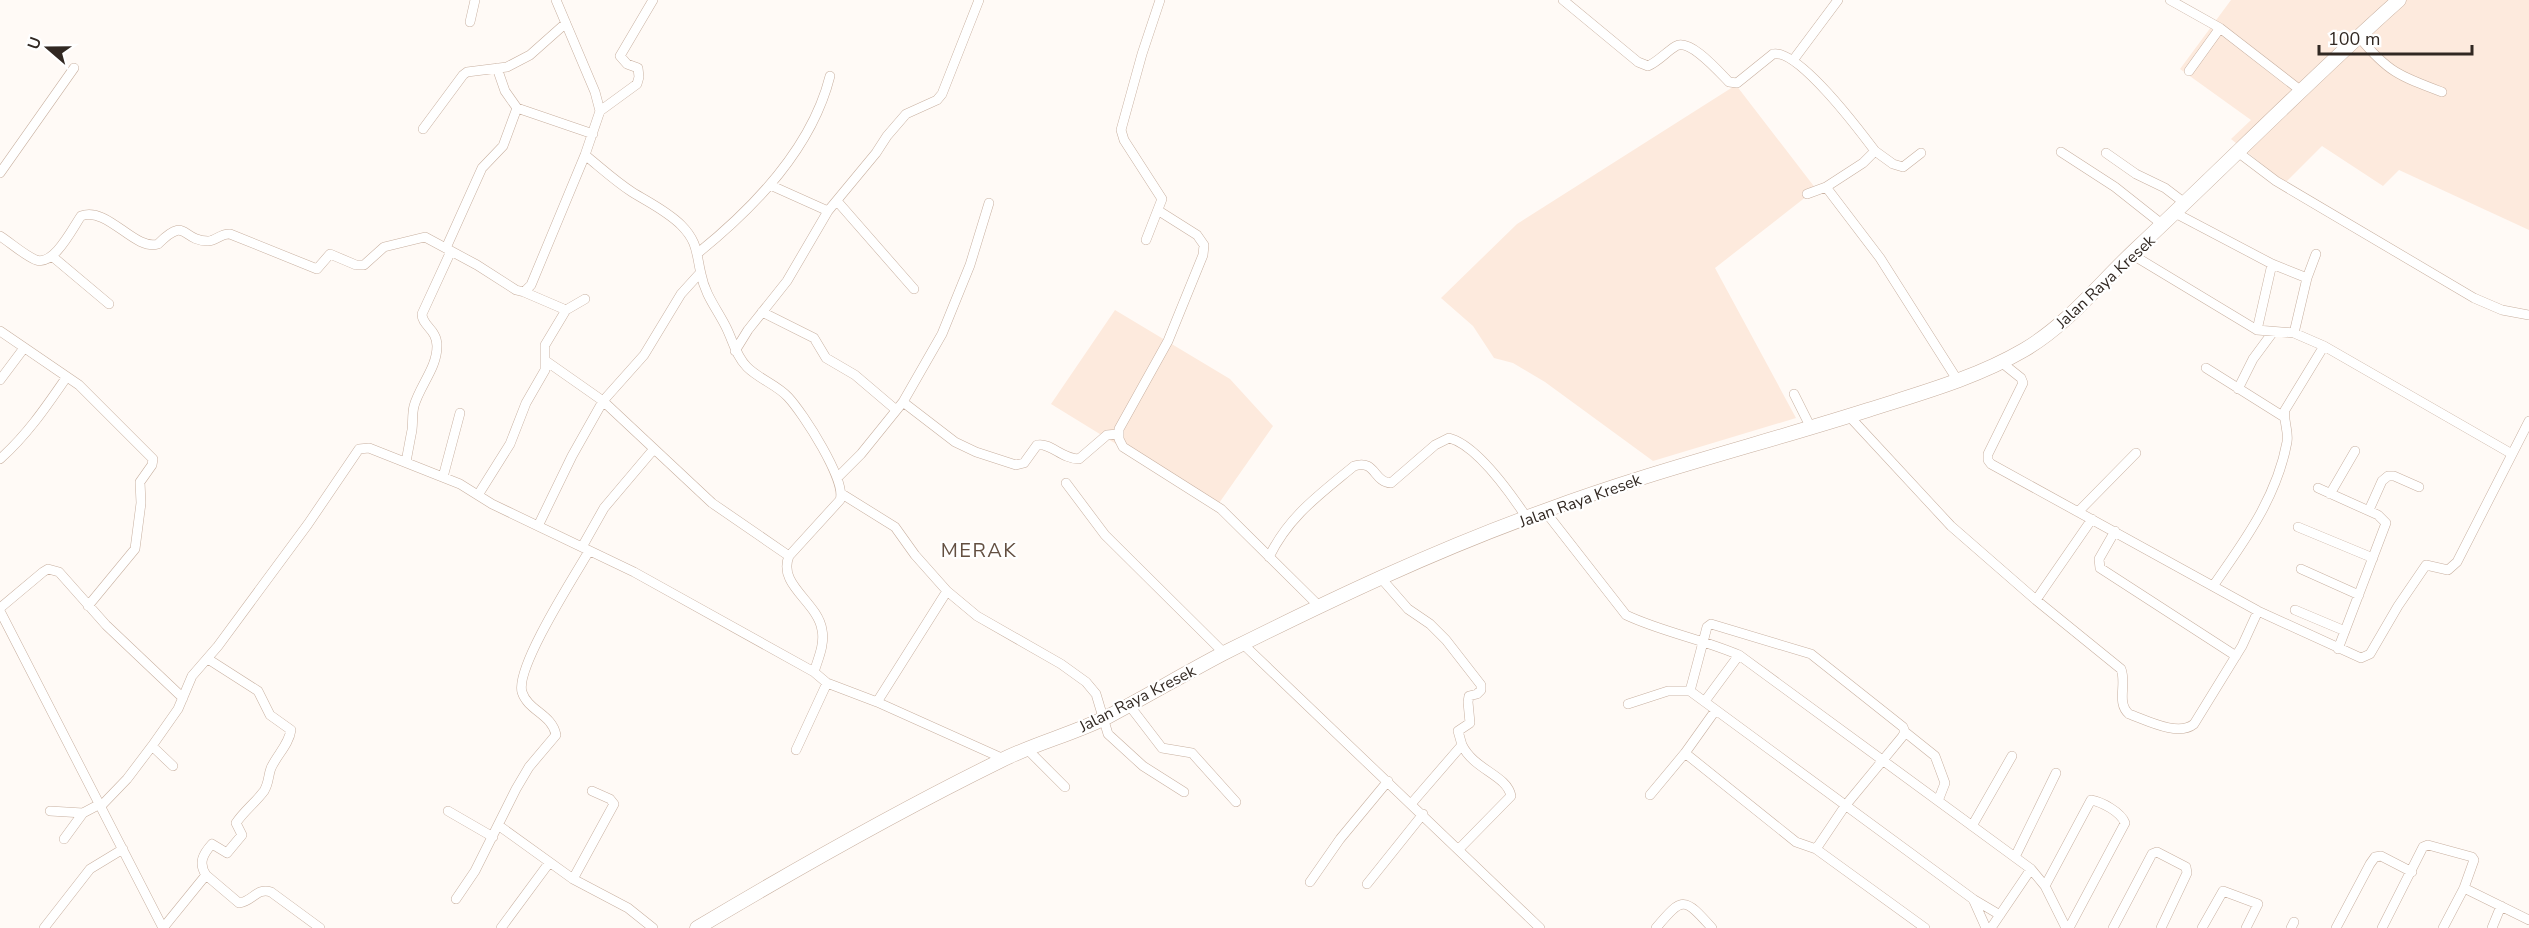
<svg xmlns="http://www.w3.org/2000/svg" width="2529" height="928" font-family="'Nunito Sans',sans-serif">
	<rect width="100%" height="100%" fill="#fffaf6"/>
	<path fill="#fdeadd" d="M2231 0H2529V230L2399 170 2383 186 2322 146 2285 183 2231 139 2251 120 2180 69Z
		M1736 85 1816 189 1715 268 1796 418 1653 461 1545 382 1513 363 1494 358 1473 326 1441 298 1517 224Z
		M1115 310 1230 379 1273 426 1217 506 1051 404Z"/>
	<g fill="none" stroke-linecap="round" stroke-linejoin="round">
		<g stroke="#c8b0a0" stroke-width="10">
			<path id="minor" d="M1563 0 1638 62 1648 66C1659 61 1666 52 1676 46 1690 38 1719 72 1729 82L1737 83 1773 54C1798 48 1860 131 1875 151L1863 163 1826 187 1880 258 1958 381
				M2170 0 2220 28 2300 90
				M470 22 475 0
				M2359 37C2388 72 2399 76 2442 92
				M1794 59 1838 0
				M2189 71 2220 28
				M517 108 593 134
				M600 111 637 84 639 77 638 68 627 64 620 56 653 0
				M423 129 463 75 467 72 507 67 530 55 566 23
				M1875 151 1893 164 1903 167 1921 153
				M2061 152 2115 187 2163 225
				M2106 153 2136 174 2165 188 2186 204
				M2239 153 2276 181 2474 298 2502 310 2529 315
				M585 155C600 167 615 181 632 192 648 202 667 211 681 225 698 242 696 253 701 274 705 295 717 309 726 327 733 341 736 356 747 367 759 379 777 385 788 397 803 413 847 481 840 500L789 556C777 585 818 602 822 630 825 644 818 659 814 672
				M0 173 74 68
				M770 185 828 211
				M1807 194 1826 187
				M837 201 914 289
				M1159 211 1197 235 1204 245 1203 255 1168 341 1119 429V439L1123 447 1221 509 1319 606
				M2177 214 2272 264 2307 278
				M0 236C11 243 24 255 36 260 54 266 72 229 81 216 108 206 134 251 158 244 187 215 181 241 208 241 216 241 221 233 230 234L317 269 330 254 356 265H364L384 247 425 237 477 265 516 290 524 292 531 285 585 155 600 111 595 92 556 0
				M1146 240 1162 199 1124 140 1121 130 1142 54 1160 0
				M446 248 482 168 503 146 517 108 505 91 497 68
				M698 253C755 207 812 148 830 76
				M2131 254 2257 330 2294 333 2324 346 2285 410C2283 421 2289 431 2287 442 2277 497 2244 542 2213 586
				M53 257 109 304
				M524 292 566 310
				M762 312 814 338 826 358 855 375 895 409
				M2257 330 2272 264
				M0 331 79 385 153 459 152 465 140 482 141 503 135 549 88 606
				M2294 333 2307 278 2316 254
				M2324 346 2512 454
				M735 351 748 330 787 281 828 211 876 153 887 136 906 114 937 100 942 94 979 0
				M546 361 603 401 712 503 789 556
				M2001 362 2021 378 2023 383 1988 454V460L1991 464 2258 611 2361 658 2370 654 2398 606 2426 565 2448 570 2457 562 2529 421
				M2206 368 2284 417
				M0 380 24 348
				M2238 389 2253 359 2273 332
				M1794 394 1811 428
				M903 402 955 442 976 452 1016 465 1024 463 1037 445C1050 442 1062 459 1079 459L1107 435 1118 434
				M1849 416 1951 526 2036 600 2121 669C2127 684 2116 703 2129 714 2146 720 2178 737 2194 724L2242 646 2258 611
				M0 459C27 435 46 407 66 378
				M406 462C408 451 410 440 412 430 413 422 412 414 414 406 420 385 437 368 437 346 437 329 422 326 422 314L451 251
				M443 477 460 413
				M838 477 861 454 903 402 942 334 970 265 989 203
				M1066 483 1105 535 1224 653
				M2318 488 2378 515 2386 523 2338 649
				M842 494 895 527 915 555 947 591 977 616 1061 664 1086 682 1096 694 1108 734 1143 766 1184 792
				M2330 494 2355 451
				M478 495 510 444 526 403 545 370V345L566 310 585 299
				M1544 510 1626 615C1662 632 1702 639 1739 655L2031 869 2045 886 2066 928
				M2369 510 2382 481 2388 476H2394L2419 487
				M2078 512 2136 453
				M538 526 572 456 603 401 644 355 681 294 700 273
				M2298 527 2373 558
				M2115 531 2099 559 2100 568 2236 656
				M582 547 604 508 653 450
				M1269 557C1289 516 1319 495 1354 466 1376 459 1373 482 1391 483L1435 445 1449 438C1477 445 1511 494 1527 518
				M2301 569 2359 595
				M1380 577 1408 609 1430 624 1446 640 1481 685V690L1477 694 1469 696 1468 702 1470 723 1458 731 1462 745 1411 804
				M2036 600 2092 519
				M0 608 43 572 48 569 59 572 106 625 183 698
				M2295 610 2345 631
				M0 611 163 928 206 875 239 903C252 902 257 887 271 892L320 928
				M1244 645 1540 928
				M1705 701 1739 655
				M877 702 947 591
				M1628 704 1668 691H1690
				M1129 705 1162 748 1192 753 1236 802
				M1715 711 1685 753 1796 842 1816 849 1925 928
				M1905 732 1935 756 1945 783 1938 801
				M152 746 173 766
				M1027 749 1065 787
				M796 750 827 683
				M1650 795 1685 753
				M101 806 127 779 152 746 178 709 192 676 218 646 308 524 359 449 369 448 460 484 492 504 634 572 814 672 827 683 877 702 1004 759
				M50 811 83 813
				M448 811 493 837
				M498 825 573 879 628 908 653 928
				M1972 826 2012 756
				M64 839 83 813 100 804
				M1459 849 1511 796C1507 775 1474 770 1462 745
				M1816 849 1845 806 1902 737 1905 732 1903 727 1811 654 1711 624 1707 627 1690 691 1973 899 1986 928
				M2015 857 2056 773
				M206 875C198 863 203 854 212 844L227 853 242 835 236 823C244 811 255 803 264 791 269 783 268 776 271 768 277 755 289 744 291 730L270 715 258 691 208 659
				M573 879 614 804 610 799 592 791
				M1310 882 1340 839 1388 781
				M1367 884 1423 814
				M2045 886 2091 800C2102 802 2121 812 2125 823L2069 928
				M2464 888 2529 920
				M456 899 475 871 516 789 529 767 556 735C552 714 528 711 522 692 515 668 575 575 589 551
				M1973 899 2000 915
				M44 928 90 869 123 849
				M501 928 549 863
				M1656 928C1683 896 1684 897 1712 928
				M1991 928 2031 869
				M2113 928 2152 854 2157 852 2186 867 2187 873 2161 928
				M2202 928 2223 891 2258 904 2246 928
				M2291 928 2294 922
				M2336 928 2370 864 2375 857 2381 856 2412 872
				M2382 928 2423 847 2428 845 2472 857 2474 860 2464 888 2443 928
				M2492 928 2501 906"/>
		</g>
		<g stroke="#c8b0a0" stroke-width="15">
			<path id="secondary" d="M697 928C796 869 896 812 1000 761 1035 743 1074 734 1109 716 1147 696 1184 674 1222 654 1328 601 1435 550 1547 510 1652 471 1761 444 1868 410 1921 393 1976 378 2024 350 2068 324 2098 285 2134 251 2223 168 2308 81 2399 0"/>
		</g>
		<use href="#minor" stroke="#fff" stroke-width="9"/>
		<use href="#secondary" stroke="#fff" stroke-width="14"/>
	</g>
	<g text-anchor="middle" stroke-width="4.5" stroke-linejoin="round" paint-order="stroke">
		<g font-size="16" fill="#312822" stroke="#fff">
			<text transform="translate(2105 281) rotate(-43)" y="6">Jalan Raya Kresek</text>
			<text transform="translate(1580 500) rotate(-20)" y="6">Jalan Raya Kresek</text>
			<text transform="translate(1137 698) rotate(-27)" y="6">Jalan Raya Kresek</text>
		</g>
		<g font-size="20" letter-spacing="1.5" fill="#634f41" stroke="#fff">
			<text x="979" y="557">MERAK</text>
		</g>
	</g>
	<g transform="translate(48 48) rotate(290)" stroke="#ffffff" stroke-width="4.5" paint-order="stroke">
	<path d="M0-4.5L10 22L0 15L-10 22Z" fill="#312822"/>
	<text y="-9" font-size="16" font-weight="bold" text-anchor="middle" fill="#312822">U</text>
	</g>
	<path d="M2319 45v9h153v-9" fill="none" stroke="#312822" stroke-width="3"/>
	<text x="2328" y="45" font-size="18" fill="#312822" stroke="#ffffff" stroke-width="4.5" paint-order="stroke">100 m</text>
</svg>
